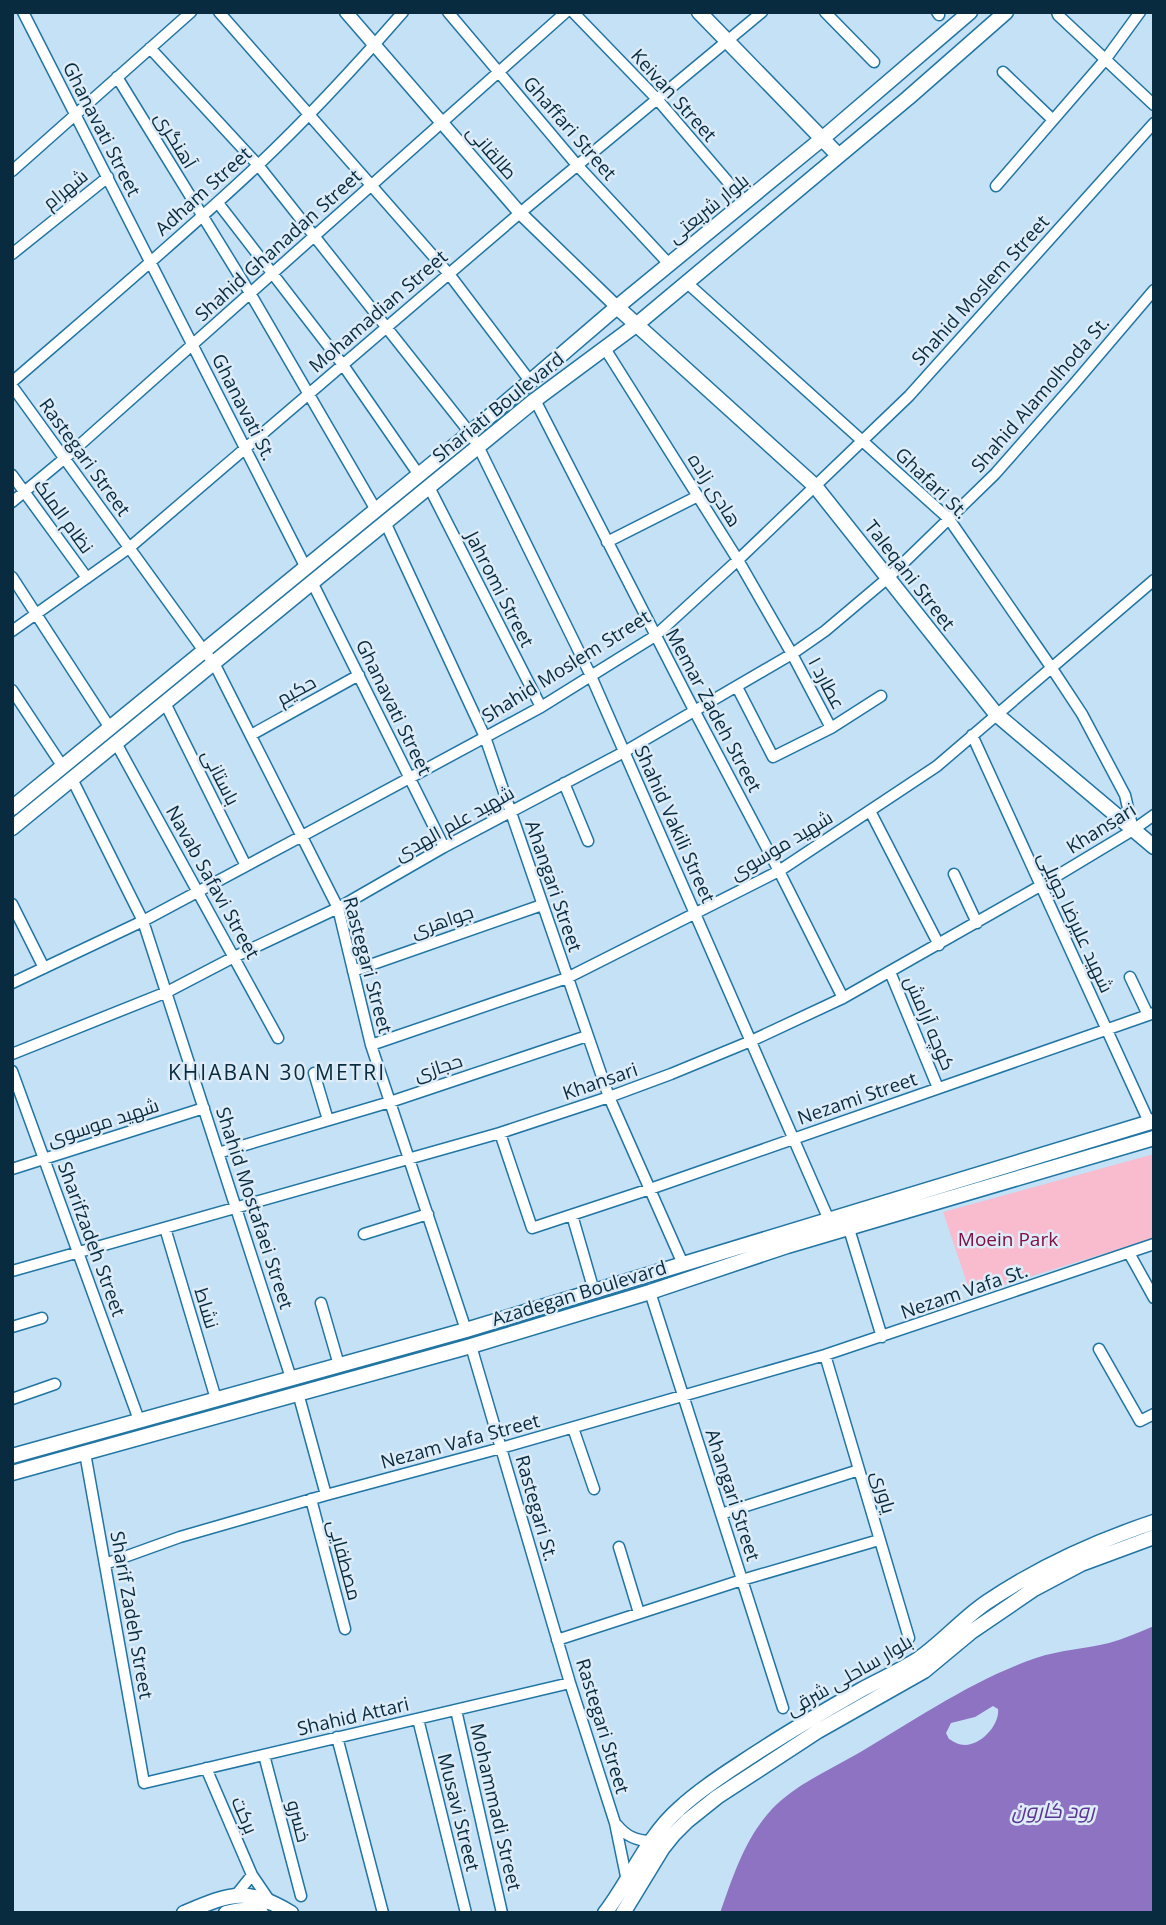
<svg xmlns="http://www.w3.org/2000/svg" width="1166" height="1925" font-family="'Open Sans',Cairo,sans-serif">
	<rect width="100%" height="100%" fill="#c4e1f6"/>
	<path fill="#f9bbce" d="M1154 1154V1238L971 1295 943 1212Z"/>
	<path fill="#8f73c3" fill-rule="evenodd" d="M1154 1626V1913H720C733 1876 745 1838 772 1809 795 1785 829 1770 857 1754 915 1720 972 1680 1036 1658 1059 1650 1085 1649 1109 1643 1124 1639 1139 1632 1154 1626ZM993 1706 998 1709C1000 1724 982 1745 965 1745 959 1745 954 1742 949 1739L946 1733 951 1723 975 1717Z"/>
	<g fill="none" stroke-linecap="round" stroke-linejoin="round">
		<g stroke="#2175a3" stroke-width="13">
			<path id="minor" d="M23 12 306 568
				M219 12 449 274 530 381
				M448 12 577 165 669 264
				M573 12 657 99 746 203
				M825 12 874 62
				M937 12 939 15
				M1057 12 1058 15 1154 105
				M150 48 258 165 470 433 478 446 591 676 829 1220
				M1003 72 1053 120
				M117 77 250 293 376 510
				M12 171 191 12
				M996 186 1105 60 1140 12
				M218 203 343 365 419 475
				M12 254 108 177
				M686 282 949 519 1051 667 1082 714 1125 795 1133 830
				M604 347 738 560 792 654 831 728
				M12 382C94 311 177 241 256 167 308 118 356 66 403 12
				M12 386 204 651 214 663 338 908 371 1045 466 1330
				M535 400 695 712 779 871 843 998
				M12 475 87 578
				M429 487 541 707
				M12 502 65 458 566 12
				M385 522 485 737 609 1097 683 1264
				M607 542 698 496
				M12 577 110 728
				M312 582 444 847
				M12 631 129 548 520 213 762 12
				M737 687 773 757 831 728 881 696
				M12 690 63 767
				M165 703 246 866
				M251 735 359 675
				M972 735 1149 1122
				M116 743 278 1038
				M72 779 143 921 291 1378
				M564 783 588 841
				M870 811 939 945
				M954 874 977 923
				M12 904 44 968
				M353 971 542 905
				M890 972 938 1088
				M1130 977 1148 1015
				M12 983 143 921 302 836 541 707 655 636 738 560 909 396 1154 123
				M371 1045 567 978 779 871 937 766 1154 580
				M12 1054 167 992 234 957 338 908 444 847 624 752 792 654 825 631 889 577 995 474 1074 384 1154 290
				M12 1071 139 1420
				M314 1073 328 1120
				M500 1133 532 1228 650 1189 1154 1013
				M218 1153 390 1102 587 1036
				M12 1169 204 1108
				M572 1215 594 1291
				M165 1228 216 1399
				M849 1229 882 1337
				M364 1234 428 1214
				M1129 1253 1154 1298
				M12 1271 500 1133 609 1097 671 1074 751 1041 843 998 1040 886 1133 830 1154 815
				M650 1292 783 1708
				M321 1303 339 1365
				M12 1327 42 1318
				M471 1346 570 1683 615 1823 627 1881
				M1099 1349 1140 1421 1154 1414
				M825 1355 909 1638
				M298 1393 326 1495
				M12 1399 55 1384
				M573 1428 594 1489
				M85 1453 144 1783 570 1683
				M311 1499 345 1629
				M721 1514 859 1470
				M619 1547 639 1613
				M105 1564 180 1537 326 1495 501 1448 825 1355 1154 1244
				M557 1640 742 1580 879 1540
				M456 1710 502 1913
				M418 1719 466 1913
				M337 1737 383 1913
				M264 1755 301 1896
				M206 1768 252 1875
				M617 1825C626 1836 636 1841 651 1841
				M236 1895 252 1875 269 1900"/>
		</g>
		<g stroke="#2175a3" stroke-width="15">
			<path id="tertiary" d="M346 12 520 213 617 307"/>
		</g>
		<g stroke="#2175a3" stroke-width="17">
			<path id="secondary" d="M699 12 838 155
				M617 307 815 486 996 714 1154 847
				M12 808 470 433 617 307 823 138 970 12
				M12 828 535 400 636 325 908 98 1006 12
				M12 1456 466 1330 1154 1121
				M12 1473 471 1346 650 1292 787 1246 1154 1138
				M184 1913C230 1894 246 1886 291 1913
				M226 1913C238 1910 249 1908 261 1913
				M605 1913C631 1879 647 1837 679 1809 697 1792 718 1778 738 1765 778 1738 819 1714 861 1690 879 1680 900 1671 917 1660 942 1643 962 1619 987 1602 1039 1567 1094 1542 1154 1522
				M623 1913 662 1849 674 1834 687 1821 717 1797 818 1731 924 1671 971 1632 1034 1589 1081 1564 1154 1537"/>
		</g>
		<use href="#minor" stroke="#fff" stroke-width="10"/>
		<use href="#tertiary" stroke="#fff" stroke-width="12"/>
		<use href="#secondary" stroke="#fff" stroke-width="14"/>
	</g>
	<g text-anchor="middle" stroke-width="5" stroke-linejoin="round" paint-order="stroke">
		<g font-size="19" fill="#092b3f" stroke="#ddecf7">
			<text transform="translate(674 95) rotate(48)" y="7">Keivan Street</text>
			<text transform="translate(570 128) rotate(49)" y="7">Ghaffari Street</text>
			<text transform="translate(102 129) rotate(63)" y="7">Ghanavati Street</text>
			<text transform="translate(176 140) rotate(59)" y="7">آهنگری</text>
			<text transform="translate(492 152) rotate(49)" y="7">طالقانی</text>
			<text transform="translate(65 189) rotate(-39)" y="7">شهرام</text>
			<text transform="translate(203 191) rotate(-42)" y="7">Adham Street</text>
			<text transform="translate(708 208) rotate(-39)" y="7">بلوار شریعتی</text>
			<text transform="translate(278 245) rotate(-42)" y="7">Shahid Ghanadan Street</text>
			<text transform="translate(980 290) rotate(-48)" y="7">Shahid Moslem Street</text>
			<text transform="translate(378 311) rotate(-41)" y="7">Mohamadian Street</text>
			<text transform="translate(1040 394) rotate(-49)" y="7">Shahid Alamolhoda St.</text>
			<text transform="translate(244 407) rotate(63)" y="7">Ghanavati St.</text>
			<text transform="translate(498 407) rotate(-39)" y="7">Shariati Boulevard</text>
			<text transform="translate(85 457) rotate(54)" y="7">Rastegari Street</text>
			<text transform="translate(932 483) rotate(44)" y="7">Ghafari St.</text>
			<text transform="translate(715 490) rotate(58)" y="7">هادی زاده</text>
			<text transform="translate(64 516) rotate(54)" y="7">نظام الملک</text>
			<text transform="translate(910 575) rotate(52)" y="7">Taleqani Street</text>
			<text transform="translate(500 589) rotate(63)" y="7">Jahromi Street</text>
			<text transform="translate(566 666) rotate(-32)" y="7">Shahid Moslem Street</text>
			<text transform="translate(827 683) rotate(62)" y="7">عطارد ۱</text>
			<text transform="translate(296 690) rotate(-29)" y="7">حکیم</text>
			<text transform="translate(394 707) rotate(64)" y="7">Ghanavati Street</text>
			<text transform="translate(714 710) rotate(62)" y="7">Memar Zadeh Street</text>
			<text transform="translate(221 777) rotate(63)" y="7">باستانی</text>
			<text transform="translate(454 823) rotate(-29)" y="7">شهید علم الهدی</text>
			<text transform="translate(675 824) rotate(66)" y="7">Shahid Vakili Street</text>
			<text transform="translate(1101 828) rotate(-32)" y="7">Khansari</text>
			<text transform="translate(781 845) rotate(-31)" y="7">شهید موسوی</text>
			<text transform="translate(213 882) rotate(61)" y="7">Navab Safavi Street</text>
			<text transform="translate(554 886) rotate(71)" y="7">Ahangari Street</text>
			<text transform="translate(442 921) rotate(-19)" y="7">جواهری</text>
			<text transform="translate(1076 922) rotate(65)" y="7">شهید علیرضا جویلی</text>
			<text transform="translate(368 965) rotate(75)" y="7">Rastegari Street</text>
			<text transform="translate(930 1023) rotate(67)" y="7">کوچه آرامش</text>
			<text transform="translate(438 1067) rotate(-18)" y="7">حجازی</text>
			<text transform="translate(600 1081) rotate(-19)" y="7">Khansari</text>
			<text transform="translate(857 1098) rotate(-19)" y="7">Nezami Street</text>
			<text transform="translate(103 1122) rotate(-18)" y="7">شهید موسوی</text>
			<text transform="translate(255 1208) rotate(72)" y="7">Shahid Mostafaei Street</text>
			<text transform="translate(92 1239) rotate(70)" y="7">Sharifzadeh Street</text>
			<text transform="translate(964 1291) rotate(-19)" y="7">Nezam Vafa St.</text>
			<text transform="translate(579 1293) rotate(-17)" y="7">Azadegan Boulevard</text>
			<text transform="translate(207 1308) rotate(73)" y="7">نشاط</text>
			<text transform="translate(460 1441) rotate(-15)" y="7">Nezam Vafa Street</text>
			<text transform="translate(884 1492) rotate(74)" y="7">یاوری</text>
			<text transform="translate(733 1495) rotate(72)" y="7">Ahangari Street</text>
			<text transform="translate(537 1508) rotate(74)" y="7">Rastegari St.</text>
			<text transform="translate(345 1560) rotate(75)" y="7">مصطفایی</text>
			<text transform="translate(132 1615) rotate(80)" y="7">Sharif Zadeh Street</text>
			<text transform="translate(849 1675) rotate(-30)" y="7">بلوار ساحلی شرقی</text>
			<text transform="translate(353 1716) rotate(-13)" y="7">Shahid Attari</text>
			<text transform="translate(603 1726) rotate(73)" y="7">Rastegari Street</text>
			<text transform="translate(496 1807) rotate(77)" y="7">Mohammadi Street</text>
			<text transform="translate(459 1812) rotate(76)" y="7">Musavi Street</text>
			<text transform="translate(245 1815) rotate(67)" y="7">برکت</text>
			<text transform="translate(299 1821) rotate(75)" y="7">خسرو</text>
		</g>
		<g font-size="19" fill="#810f46" stroke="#ddecf7">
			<text x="1008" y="1246">Moein Park</text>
		</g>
		<g font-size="21" letter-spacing="2" fill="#092b3f" stroke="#ddecf7">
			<text x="277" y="1080">KHIABAN 30 METRI</text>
		</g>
		<g font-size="21" font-style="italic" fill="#5c3595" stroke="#ddecf7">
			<text x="1053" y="1818">رود کارون</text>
		</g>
	</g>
	<rect width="1166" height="1925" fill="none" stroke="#092b3f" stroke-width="28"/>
</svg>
